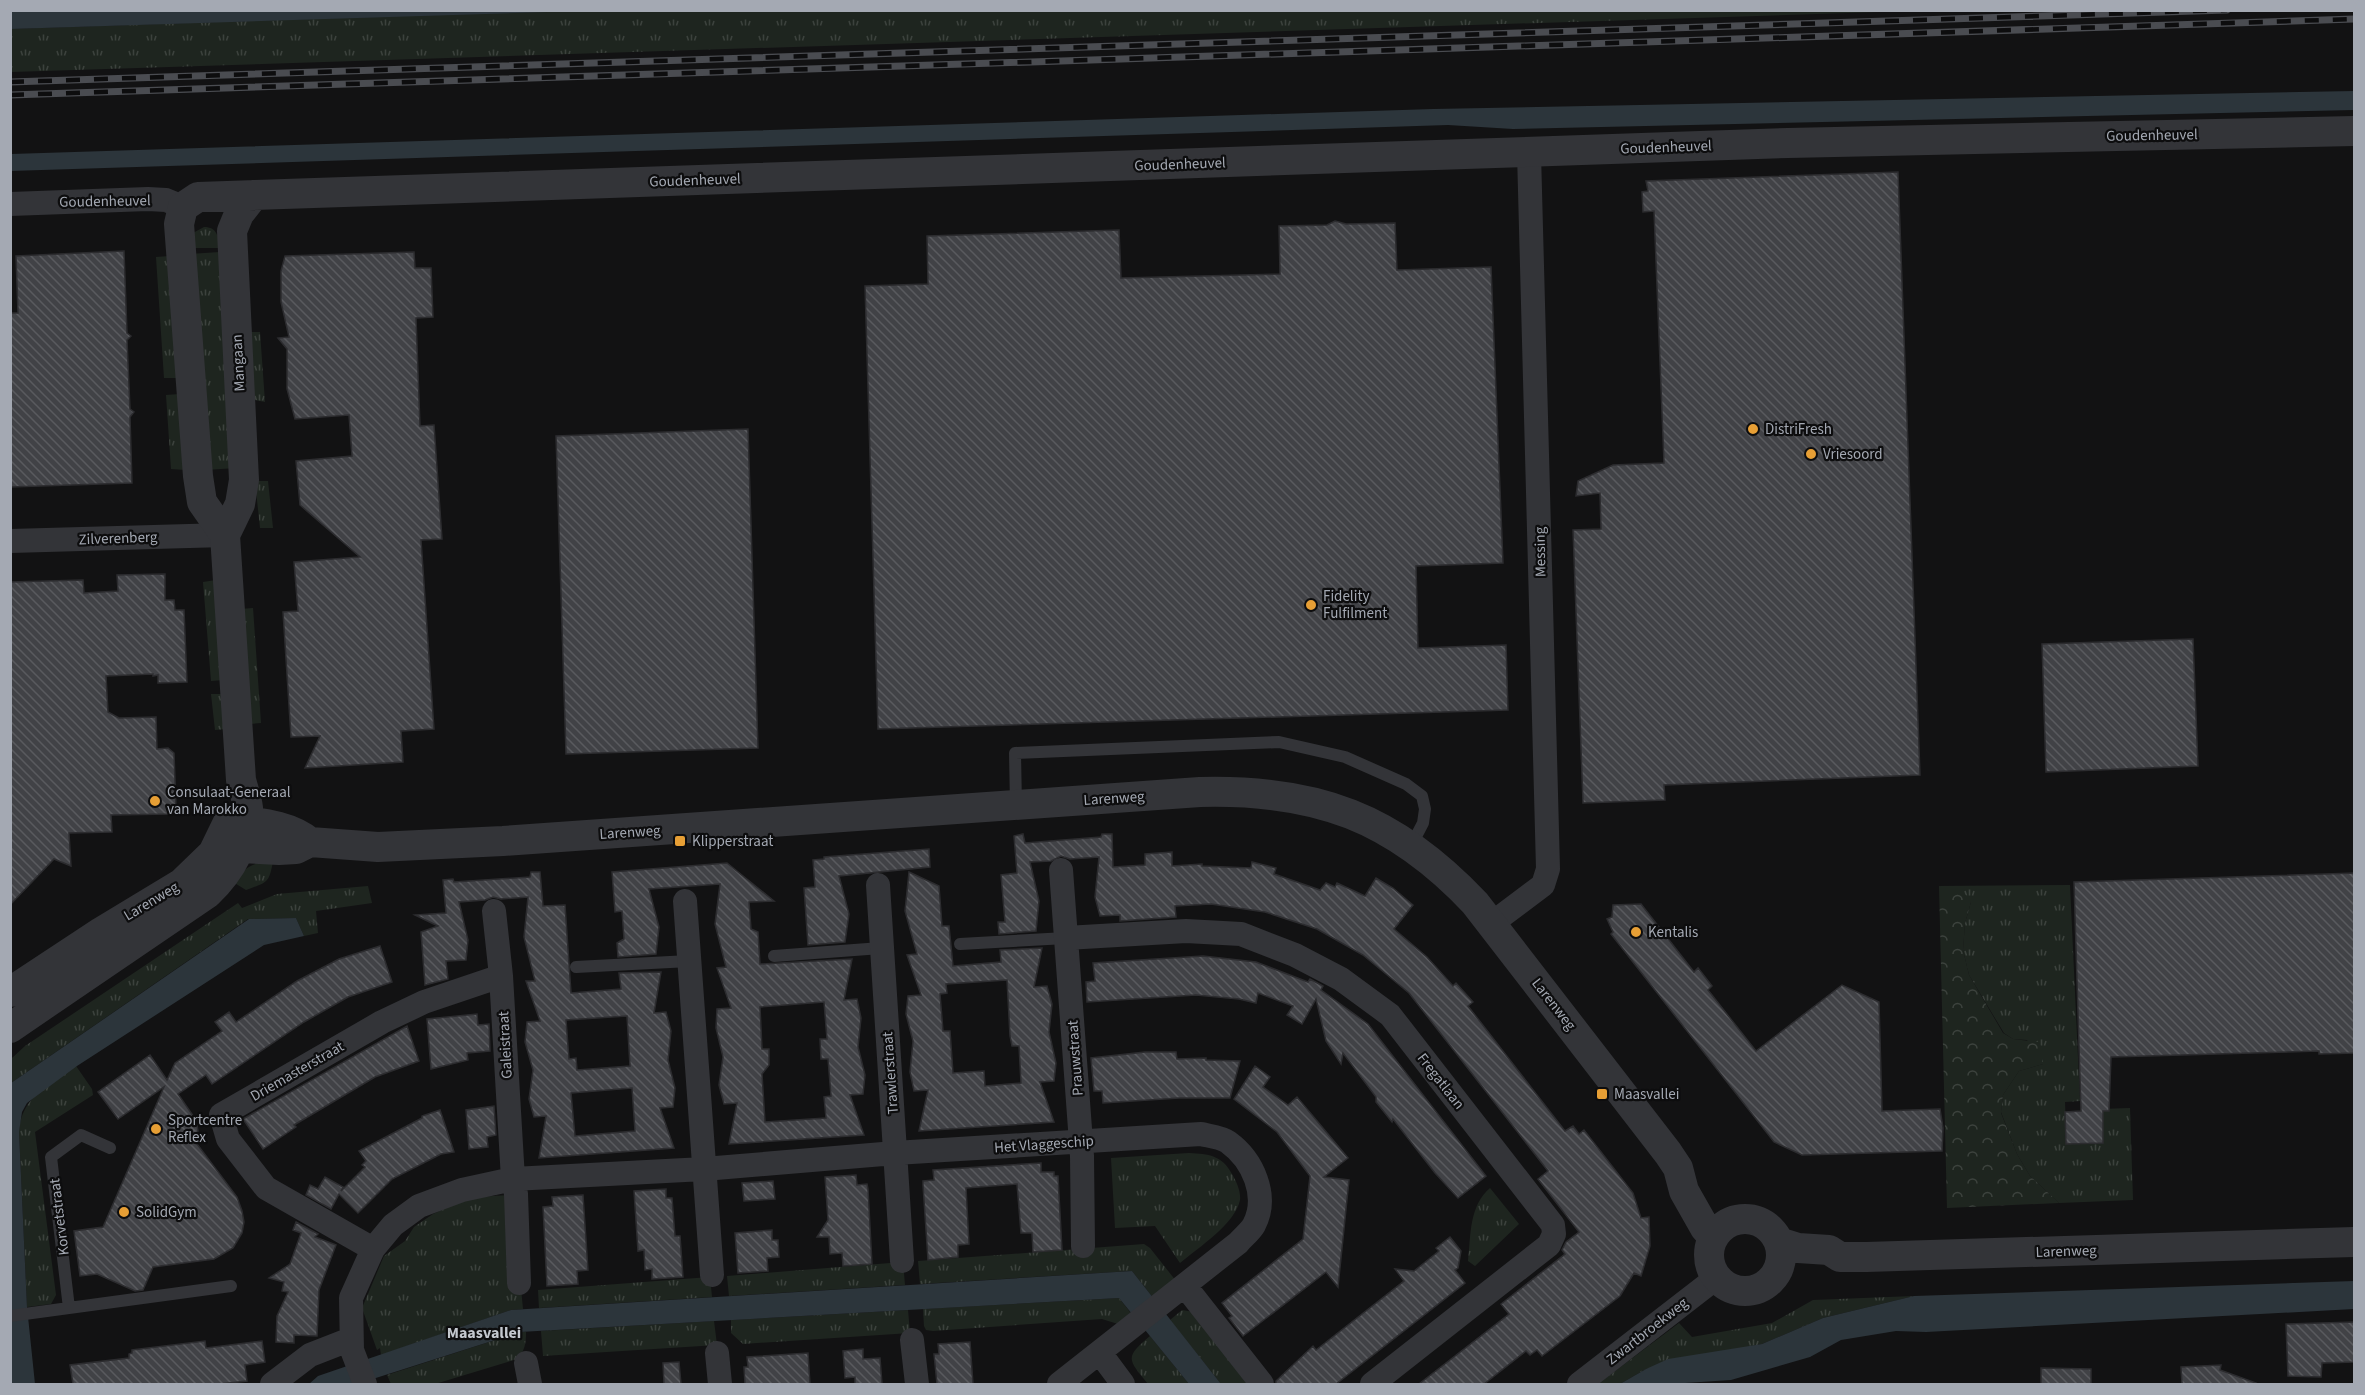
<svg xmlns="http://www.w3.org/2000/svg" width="2365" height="1395" font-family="'Source Sans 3',sans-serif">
	<defs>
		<pattern id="grass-tufts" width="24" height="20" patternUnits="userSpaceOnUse" patternTransform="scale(1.5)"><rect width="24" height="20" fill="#1e251f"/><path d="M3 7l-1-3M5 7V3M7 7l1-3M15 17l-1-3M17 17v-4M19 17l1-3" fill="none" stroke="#3c423d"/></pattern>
		<pattern id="forest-crowns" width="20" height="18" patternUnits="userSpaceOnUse" patternTransform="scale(1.5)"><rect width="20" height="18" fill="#1e251f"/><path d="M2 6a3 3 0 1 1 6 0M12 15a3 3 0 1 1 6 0" fill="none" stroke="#3c423d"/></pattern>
		<pattern id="building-back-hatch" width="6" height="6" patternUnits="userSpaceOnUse" patternTransform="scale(1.5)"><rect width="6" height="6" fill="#414246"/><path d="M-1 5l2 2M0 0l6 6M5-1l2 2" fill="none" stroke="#595a5e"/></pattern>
	</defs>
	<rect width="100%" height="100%" fill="#121213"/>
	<path fill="url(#grass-tufts)" d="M578 10 1910 11 11 72 10 29Z
		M204 227C217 227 218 236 220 248H190L193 233Z
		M220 252 236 468 205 470 190 254Z
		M170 256 179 378H164L156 257Z
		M246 332H260L265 402 255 400Z
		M180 394 186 470 171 469 166 395Z
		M255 481H268L273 528H260Z
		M216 580 223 680 211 681 203 582Z
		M253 608 261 723 249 724 241 609Z
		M211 694H225L226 729 215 730Z
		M273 861C269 884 267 882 246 890L233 882C245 867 254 862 273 861Z
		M2070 885 2080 1101 2065 1102 2066 1130 2102 1109 2130 1108 2133 1200 2059 1203 2030 1176 2017 1154 2001 1112 2003 1095 2019 1071 2043 1064 2027 1040 2013 1039 2004 1033 1969 975 1963 950 1965 923 1971 902 1939 886Z
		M368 886 372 903 316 911 318 933 304 936 296 918 248 919 11 1083V1059L25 1046 238 903 242 908 277 894Z
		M76 1066 92 1089 93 1095 35 1132 56 1295 51 1304 27 1307 19 1132C21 1096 50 1085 76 1066Z
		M1189 1153C1208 1154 1222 1155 1232 1174 1236 1181 1241 1191 1240 1200 1235 1224 1199 1247 1180 1263L1155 1226 1115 1228 1111 1158Z
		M1490 1188 1519 1224 1475 1266 1468 1261C1471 1235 1469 1206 1490 1188Z
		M509 1195 512 1197 523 1309 511 1310 381 1355 380 1348 377 1350 362 1308 384 1256 405 1241 414 1227 433 1214 457 1203 478 1197Z
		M1144 1244 1150 1248 1180 1286 1158 1304 1132 1271 920 1284 918 1261Z
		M903 1262 905 1285 729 1296 727 1276Z
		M710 1277 712 1297 539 1308 538 1290Z
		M1914 1296 1823 1318 1762 1344 1646 1369 1620 1384H1598L1679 1323 1692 1337 1772 1323 1813 1300Z
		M1119 1298 1137 1321 1118 1324 1102 1319 933 1331 926 1330 924 1326 923 1309Z
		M908 1310 910 1333 743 1344 731 1333V1320Z
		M1182 1310 1194 1312 1252 1384H1221L1170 1320Z
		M714 1321 717 1345 543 1356 541 1331Z
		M520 1332H526C526 1343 525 1351 517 1359L435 1384H391L387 1375Z
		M1150 1336 1189 1384H1148C1128 1359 1124 1358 1150 1336Z"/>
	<path fill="url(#forest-crowns)" d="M1939 886 1957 889 1970 898 1971 902 1965 923 1963 950 1969 975 2003 1033 2013 1039 2039 1042 2043 1053V1064L2019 1071 2003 1095 2001 1113 2017 1154 2030 1176 2059 1203 1947 1208Z"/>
	<path fill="#2c353b" d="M11 10H578V11L11 29Z
		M2354 91V110L1513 129 1448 125 10 171 11 154 1433 109Z
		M296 918 304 936 264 945 77 1066 27 1103 22 1112 19 1132 27 1307 35 1384H11V1083L249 919Z
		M1132 1271 1221 1384H1189L1119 1298 520 1332 357 1384H309L318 1376 511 1310Z
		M2354 1281V1309L1926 1332 1896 1331 1841 1340 1810 1357 1731 1380 1670 1384H1620L1646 1369 1668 1359 1762 1344 1823 1318 1914 1296Z"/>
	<path fill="url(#building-back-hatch)" stroke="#2c2c2f" stroke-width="1.5" fill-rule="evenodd" d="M1898 172 1920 775 1664 785 1665 800 1583 803 1573 530 1601 529 1600 493 1576 496 1578 481 1613 465 1664 463 1654 211 1643 212 1642 192 1648 191 1646 181Z
		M1335 221 1346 224 1395 223 1397 270 1491 267 1503 563 1416 566 1418 648 1506 645 1508 710 878 729 865 286 928 284 927 236 1119 230 1121 278 1280 274 1279 226 1327 225Z
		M124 251 127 333 131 336 127 340 130 409 134 412 130 417 132 483 10 487V313H18L16 256Z
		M414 252 415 268H431L433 317 416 318 420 426 434 425 442 539 421 540 434 729 401 731 403 762 305 768 320 736 291 737 283 612 298 611 294 562 360 557 300 505 296 461 352 456 349 415 295 419 287 389V349L278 338 289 337 281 302V271L285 256Z
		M748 429 758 748 566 754 556 436Z
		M165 574V600H174L175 610H184L187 682 158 683V675L153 676V674L106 676 108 712 119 718 156 717 157 749 168 748 174 753 176 808 171 814 111 815 112 832 69 833 71 866 54 859 10 905V582L83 580 84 593 118 591 117 575Z
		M2193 639 2198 766 2046 772 2042 644Z
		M1023 834 1025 843 1101 837 1102 834H1112L1113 867 1145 865V854L1172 852V866L1202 864V866L1251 868 1252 862 1276 868 1274 874 1320 890 1326 883 1335 887 1337 883 1365 896 1376 878 1393 888 1413 905 1394 929 1427 957 1453 986 1456 983 1473 1002 1468 1006 1565 1131 1573 1126 1579 1134 1584 1130 1633 1193 1641 1218 1649 1217 1650 1246 1641 1276 1634 1273 1620 1296 1542 1356 1537 1350 1530 1355 1526 1351 1484 1384H1419L1509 1314 1501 1304 1565 1254 1562 1250 1566 1242 1579 1232 1538 1179 1548 1171 1409 993 1363 955 1317 929 1265 912 1211 904 1175 906 1176 917 1120 921V915L1100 916 1095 897 1099 857 1070 859 1061 856 1051 861 1030 862 1039 901 1036 931 999 934 998 922H1005L1001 875 1017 873 1014 836Z
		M929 849 930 867 839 876 849 914 845 942 808 945 804 888 815 887 813 860 824 859V857Z
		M727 863 774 901 749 902 751 929 758 932 760 964 852 959 844 1000 857 999 861 1018 858 1047 865 1075 863 1094 850 1095 864 1135 729 1144 737 1103 724 1104 719 1085 723 1057 716 1028 717 1009 731 1008 717 968 726 967 715 924 720 884 649 889 659 927 656 954 618 957 617 943 624 939 622 911 615 912 612 872ZM824 1002 827 1039H820L821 1059H828L831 1096 824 1097 826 1118 765 1122 762 1074 769 1065V1049H762L760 1007Z
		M531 872H540L543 906 565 905 571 993 621 989 619 973 661 972 654 1013 666 1012 671 1031 668 1060 675 1088 673 1107 660 1108 674 1148 539 1158 546 1116 534 1117 529 1099 533 1070 525 1042 527 1022 540 1021 526 981H535L524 937 528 897 501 899 493 897 485 900 459 902 468 940 466 960 446 961 448 979 425 985 421 932 438 926 415 915 446 913 443 880 453 879 454 882 530 877ZM627 1016 630 1066 577 1070 576 1058 569 1059 566 1020ZM632 1088 635 1131 575 1136 571 1093Z
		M909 872 939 886 942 926H949L953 966 1001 962 1000 950 1042 948 1034 987 1047 986 1052 1004 1049 1032 1056 1063 1054 1081 1040 1082 1054 1122 919 1131 928 1090 914 1091 910 1072 913 1041 906 1014 908 996 921 995 907 955 917 954 905 911ZM1007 980 1010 1036 1012 1046H1019L1021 1083 985 1086 984 1071 953 1073 950 1031H943L940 994 947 993 946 984Z
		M2355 873V1053L2319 1054V1051L2111 1057 2109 1111H2103V1143L2066 1144 2065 1112 2081 1111 2074 882Z
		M1641 904 1694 972 1698 968 1712 986 1708 990 1756 1051 1842 985 1879 1002 1882 1111 1940 1109 1943 1128 1942 1151 1802 1155 1774 1142 1611 934 1613 932 1607 919 1612 917 1613 905Z
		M380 946 392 982 348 997 304 1022 212 1084 206 1075 178 1094 196 1120 198 1131 194 1140 237 1197 242 1211 244 1222 242 1233 233 1248 214 1259 153 1267 143 1290 135 1291 97 1274 80 1276 74 1231 103 1227 164 1087 118 1119 98 1092 150 1055 167 1080 175 1063 222 1031 215 1022 229 1012 236 1022 297 981 339 959Z
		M1203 956 1256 962 1308 982 1310 979 1323 986 1321 990 1368 1024 1486 1176 1458 1198 1435 1173 1393 1119 1392 1122 1376 1102V1097L1343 1053 1341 1064 1326 1041 1316 999 1302 1024 1287 1015 1293 1006 1258 993 1256 1003 1239 999 1196 995 1087 1002 1086 982 1095 981 1093 963Z
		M477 1014 478 1025 489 1024 490 1051 467 1053 468 1060 431 1069 427 1019Z
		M407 1026 419 1061 375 1077 294 1125 296 1127 263 1149 243 1119Z
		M1145 1052H1176L1177 1059 1206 1058V1060L1240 1061 1230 1098H1179L1103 1103 1102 1091H1094L1091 1058Z
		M1255 1066 1270 1077 1263 1087 1288 1105 1297 1097 1348 1158 1324 1177 1349 1180 1338 1287 1326 1272 1243 1336 1229 1318 1232 1316 1222 1303 1303 1239 1310 1176 1277 1132 1234 1099Z
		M494 1106 496 1135 487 1137 488 1147 469 1149 466 1110Z
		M440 1110 454 1152 441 1154 392 1179 358 1213 339 1194 331 1209 306 1195 310 1185 318 1189 325 1177 343 1187 341 1191 365 1167 362 1165 366 1161 359 1151 422 1118V1116Z
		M1041 1163V1172H1054V1176H1058L1062 1250 1033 1252 1032 1233H1021L1017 1184 966 1188 969 1244 958 1245V1257L928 1260 923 1185V1181L934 1180 933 1170Z
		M856 1175 857 1185 867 1184 868 1189 872 1264 843 1266 842 1253 830 1254 829 1237H817L828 1220 825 1177Z
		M773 1181 775 1199 744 1201 742 1183Z
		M666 1189V1198H672L675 1236H680L683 1277 652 1279V1269L645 1270 644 1250 638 1251 634 1191Z
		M583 1195 588 1270 577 1271 578 1284 547 1286 543 1207 553 1206 552 1197Z
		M296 1222 318 1234 315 1237 336 1245 319 1290 317 1336 294 1335V1343L276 1342 277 1316 288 1292 282 1291 284 1282 269 1278 290 1264 301 1233 293 1230Z
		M772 1230V1240H778L779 1257 767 1258 768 1271 738 1273 735 1233Z
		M1450 1237 1461 1251 1458 1268 1455 1270 1465 1283 1336 1384H1276V1381L1313 1346 1316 1350 1404 1281 1395 1269 1414 1271 1439 1251 1436 1248Z
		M2355 1322V1362L2322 1363 2321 1377 2288 1376 2286 1324Z
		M205 1341 206 1348 262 1341 265 1362 245 1365 247 1381 220 1384H73L70 1365 129 1358V1354L132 1353V1350Z
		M970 1342 973 1384H937L934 1354H939L938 1344Z
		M863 1349V1359L880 1358 882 1384H855V1377L845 1378 843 1351Z
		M808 1353 810 1384H745L744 1367H748L747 1357Z
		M679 1362 681 1384H664L663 1363Z
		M2221 1365 2220 1370 2256 1383 2255 1384H2182L2181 1367Z
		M2041 1368 2091 1369V1384H2041Z"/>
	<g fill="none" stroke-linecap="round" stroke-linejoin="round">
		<path stroke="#333438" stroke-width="12" d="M1016 805 1015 753 1279 742 1345 757 1406 784 1422 796 1425 809 1423 823 1411 846
			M960 944 1066 938
			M774 956 881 948
			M576 967 689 961
			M69 1308 51 1157 81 1135 110 1148
			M10 1316 231 1286"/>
		<path stroke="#333438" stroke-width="24" d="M10 204 148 199 166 200 183 207
			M10 541 225 535
			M1061 870 1082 1156 1083 1246
			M878 885 902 1261
			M685 901 712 1275
			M494 911 501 976 513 1179 516 1194 519 1283
			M1491 924 1543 885 1548 869 1529 153
			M1066 938 1186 931 1241 934 1295 955 1341 979 1390 1015 1553 1225 1554 1234 1549 1245 1372 1384
			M373 1249 266 1188 228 1139 221 1115 382 1022 424 1002 501 976
			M1185 1286 1262 1384
			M912 1340 917 1384
			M717 1353 720 1384
			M1100 1353 1123 1384
			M526 1363 530 1384
			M272 1384 310 1355 351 1339
			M365 1384 352 1350 351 1298 373 1249 393 1225 419 1206 462 1190 513 1179 704 1169 895 1153 1201 1134C1209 1136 1221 1137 1228 1142 1253 1160 1269 1196 1254 1225 1250 1232 1243 1237 1238 1243L1059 1384
			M1579 1384 1716 1278"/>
		<path stroke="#333438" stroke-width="30" d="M225 535 202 502 198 476 179 224 183 207 198 197 1788 143 2354 131
			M230 819C258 823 288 824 310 842
			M222 839 240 848 279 850 296 849 310 842 378 847 503 841 1200 792C1316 789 1394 817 1475 903L1668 1153 1678 1168 1684 1191 1705 1228 1713 1237
			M10 992 101 932 182 883 213 853 229 820
			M10 1028 208 893C231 871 248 841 248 808 247 799 243 788 241 780L225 535 240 504 244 480 232 231 239 214 254 195
			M1709 1255a36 36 0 1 1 72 0a36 36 0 1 1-72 0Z
			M1779 1242 1798 1248 1829 1250 1840 1257H1866L2354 1242"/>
		<g stroke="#4a4c51" stroke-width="7">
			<path id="rail" d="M10 82 2227 10
				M10 95 2354 19"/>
		</g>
		<use href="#rail" stroke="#0d0d0e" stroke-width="4.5" stroke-dasharray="14" stroke-linecap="butt"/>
	</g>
	<g fill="#e79f35" stroke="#0d0d0e" stroke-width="2">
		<circle cx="1753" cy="429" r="6"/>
		<circle cx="1811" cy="454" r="6"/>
		<circle cx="1311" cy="605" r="6"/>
		<circle cx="155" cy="801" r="6"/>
		<rect x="674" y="835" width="12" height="12" rx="3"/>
		<circle cx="1636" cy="932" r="6"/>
		<rect x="1596" y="1088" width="12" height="12" rx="3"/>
		<circle cx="156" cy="1129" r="6"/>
		<circle cx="124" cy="1212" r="6"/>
	</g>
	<g text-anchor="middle" stroke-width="4.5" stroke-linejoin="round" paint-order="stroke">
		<g font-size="15" fill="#a4a9b3" stroke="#0d0d0e">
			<text transform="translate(2152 135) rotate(-1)" y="5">Goudenheuvel</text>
			<text transform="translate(1666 147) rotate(-2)" y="5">Goudenheuvel</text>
			<text transform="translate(1180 164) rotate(-2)" y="5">Goudenheuvel</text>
			<text transform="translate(695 180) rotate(-2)" y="5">Goudenheuvel</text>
			<text transform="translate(105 201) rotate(-1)" y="5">Goudenheuvel</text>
			<text transform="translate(238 363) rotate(-93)" y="5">Mangaan</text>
			<text transform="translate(118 538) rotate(-2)" y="5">Zilverenberg</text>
			<text transform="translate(1540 552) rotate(-91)" y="5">Messing</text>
			<text transform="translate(1114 798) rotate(-4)" y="5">Larenweg</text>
			<text transform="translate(630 832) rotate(-4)" y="5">Larenweg</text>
			<text transform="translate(151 901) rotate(-31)" y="5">Larenweg</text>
			<text transform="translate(1554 1004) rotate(52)" y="5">Larenweg</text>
			<text transform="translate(505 1045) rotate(-93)" y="5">Galeistraat</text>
			<text transform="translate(1075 1058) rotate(-94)" y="5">Prauwstraat</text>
			<text transform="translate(297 1071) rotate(-30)" y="5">Driemasterstraat</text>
			<text transform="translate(890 1073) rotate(-94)" y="5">Trawlerstraat</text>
			<text transform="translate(1441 1081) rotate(52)" y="5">Fregatlaan</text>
			<text transform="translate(1044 1144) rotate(-4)" y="5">Het Vlaggeschip</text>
			<text transform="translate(59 1217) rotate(-97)" y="5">Korvetstraat</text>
			<text transform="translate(2066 1251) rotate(-2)" y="5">Larenweg</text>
			<text transform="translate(1647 1331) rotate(-38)" y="5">Zwartbroekweg</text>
		</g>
		<g font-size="15" fill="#a4a9b3" stroke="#0d0d0e" text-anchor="start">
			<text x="1765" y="434">DistriFresh</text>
			<text x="1823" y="459">Vriesoord</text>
			<text x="1323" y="601">Fidelity<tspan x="1323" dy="17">Fulfilment</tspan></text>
			<text x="167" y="797">Consulaat-Generaal<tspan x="167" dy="17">van Marokko</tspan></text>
			<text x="692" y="846">Klipperstraat</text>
			<text x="1648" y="937">Kentalis</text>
			<text x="1614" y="1099">Maasvallei</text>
			<text x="168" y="1125">Sportcentre<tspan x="168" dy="17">Reflex</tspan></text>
			<text x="136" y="1217">SolidGym</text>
		</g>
		<g font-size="16" font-weight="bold" fill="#c4c8cf" stroke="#0d0d0e">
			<text x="484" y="1338">Maasvallei</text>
		</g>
	</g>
	<rect width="2365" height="1395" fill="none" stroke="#a4a9b3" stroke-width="24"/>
</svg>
